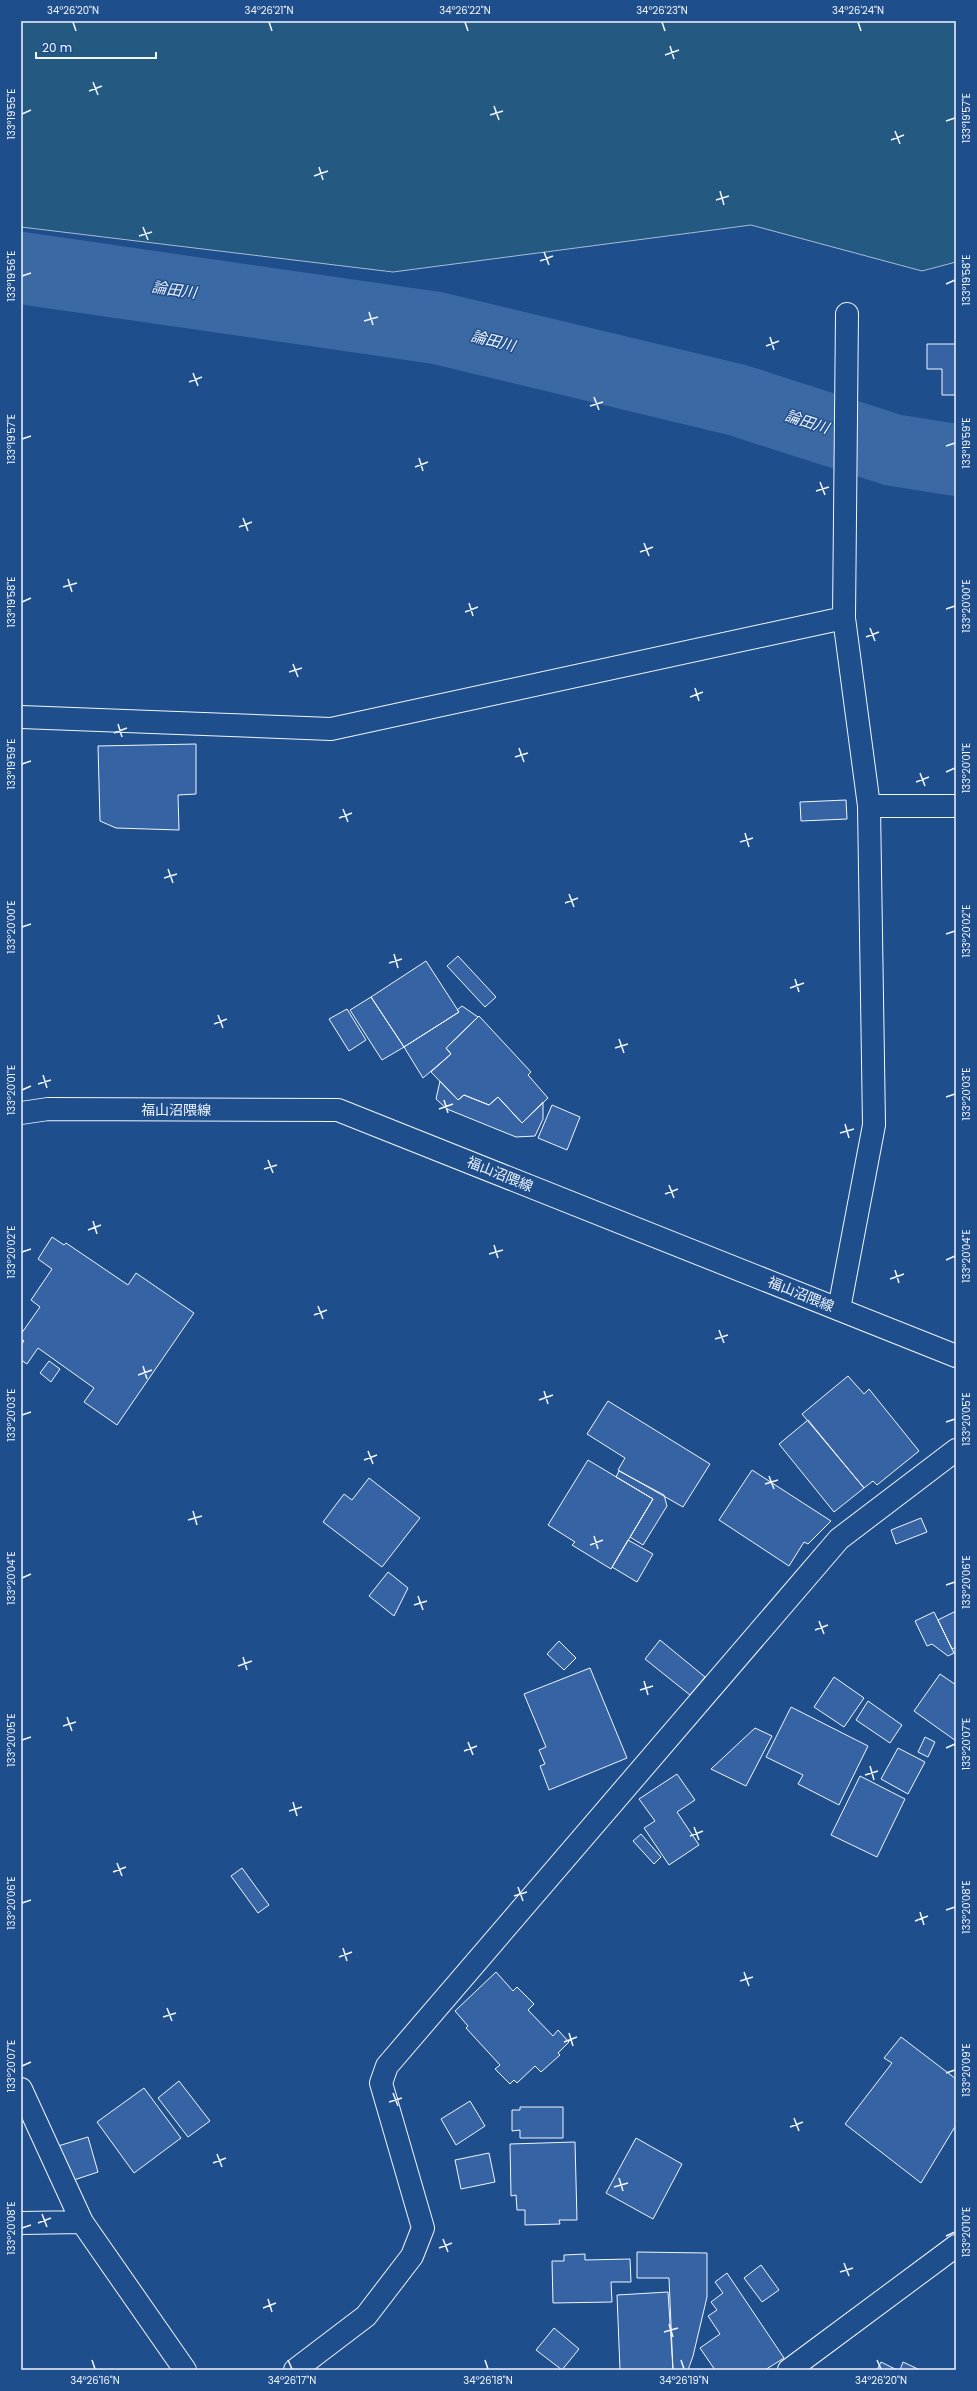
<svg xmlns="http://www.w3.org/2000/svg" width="977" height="2391" font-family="Poppins,'Noto Sans JP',sans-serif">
	<rect width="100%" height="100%" fill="#1f4e8c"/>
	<path fill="#245a82" stroke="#a8bbd7" d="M21 21H956V262L922 271 751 225 393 272 21 227Z"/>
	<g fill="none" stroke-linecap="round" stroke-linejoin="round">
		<path stroke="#3b69a3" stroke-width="72" d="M21 268 437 328 737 400 893 450 956 460"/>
	</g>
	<path fill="#3563a3" stroke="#f2f6ff" d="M927 344H956V395H942V369H927Z
		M196 744V794L178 795 179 830 116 828 100 821 98 746Z
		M846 800 847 819 801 821 800 802Z
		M458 956 496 997 485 1007 447 966Z
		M426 961 459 1012 404 1047 371 997Z
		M371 997 404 1047 382 1060 350 1010Z
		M462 1006 478 1017 446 1048 451 1054 423 1078 404 1047 459 1012 457 1010Z
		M347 1009 366 1040 349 1051 329 1019Z
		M479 1016 531 1072 528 1075 548 1098 522 1123 498 1097 489 1105 464 1095 458 1100 431 1072 451 1054 446 1048Z
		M440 1081 458 1100 464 1095 489 1105 498 1097 522 1123 543 1102V1119L535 1136 516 1137 447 1109 436 1099Z
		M552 1105 580 1117 567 1150 538 1138Z
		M52 1237 64 1245 66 1243 128 1285 136 1273 194 1313 117 1425 84 1402 94 1388 38 1348 27 1364 21 1360V1345L24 1341 21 1339V1334L40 1307 31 1300 52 1269 38 1259Z
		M49 1361 60 1369 51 1382 40 1373Z
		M848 1376 864 1394 869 1389 919 1451 877 1485 873 1481 864 1488 802 1414Z
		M608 1401 710 1464 683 1507 618 1470 625 1458 587 1434Z
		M808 1420 864 1488 834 1512 779 1444Z
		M588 1460 653 1499 611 1569 572 1545 575 1542 548 1525Z
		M752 1470 831 1521 808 1544 804 1542 789 1566 719 1520Z
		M619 1471 664 1495 667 1506 643 1545 630 1537 653 1499 616 1477Z
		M369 1478 420 1518 382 1567 323 1522 344 1494 352 1500Z
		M921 1518 927 1532 896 1544 891 1530Z
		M628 1540 653 1554 637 1582 612 1567Z
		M388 1572 408 1588 394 1616 369 1596Z
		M956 1611V1647L952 1649 938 1620Z
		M934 1612 954 1653 948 1656 932 1644 927 1646 915 1621Z
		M660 1640 705 1677 690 1695 645 1659Z
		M559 1641 576 1658 564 1670 547 1654Z
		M590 1668 627 1758 549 1790 540 1766 545 1764 539 1750 546 1747 524 1694Z
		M940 1674 956 1685V1741L914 1711Z
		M834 1677 864 1698 844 1727 814 1707Z
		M868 1701 902 1725 890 1743 856 1720Z
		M791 1707 868 1746 839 1805 798 1784 803 1775 766 1757Z
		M755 1728 772 1736 746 1786 711 1769Z
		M925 1737 935 1742 928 1757 918 1752Z
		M898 1748 925 1762 908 1794 881 1779Z
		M677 1774 695 1800 677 1812 699 1845 669 1865 644 1828 655 1821 639 1799Z
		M860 1776 905 1799 877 1857 831 1835Z
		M641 1834 661 1857 654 1864 633 1841Z
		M242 1868 269 1905 258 1913 231 1876Z
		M496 1972 513 1991 517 1987 534 2004 528 2010 553 2036 558 2030 569 2042 558 2053 560 2055 541 2072 535 2066 517 2083 514 2080 510 2084 495 2069 500 2065 466 2028 468 2026 455 2011Z
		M901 2037 956 2079V2125L921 2183 845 2124 892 2063 884 2058Z
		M179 2081 210 2121 188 2137 158 2098Z
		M144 2088 181 2138 134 2173 97 2122Z
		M470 2101 485 2126 456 2145 441 2119Z
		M520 2107H563V2138H520V2130L512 2131V2110H520Z
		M88 2137 98 2172 68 2182 58 2146Z
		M636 2138 682 2164 653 2219 606 2193Z
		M575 2142 577 2220H559L560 2224 525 2225V2210H517L516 2195 511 2196 510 2144Z
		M489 2153 495 2182 461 2189 455 2160Z
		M637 2252 707 2253V2297L693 2356 688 2370H673L669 2278H637Z
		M585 2254V2260L630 2259 631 2282H611L612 2302 553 2303 552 2261H564V2255Z
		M761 2265 779 2290 762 2302 744 2278Z
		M727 2273 784 2358 765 2370H715L700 2348 720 2334 708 2316 717 2310 711 2302 723 2293 715 2282Z
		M668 2292 673 2370H620L617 2295Z
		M554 2328 579 2349 562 2370 536 2350Z
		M881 2362 897 2370H877Z
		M903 2362 920 2370H900Z"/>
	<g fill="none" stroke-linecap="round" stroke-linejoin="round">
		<g stroke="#f2f6ff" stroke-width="24">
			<path id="minor" d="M21 717 331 729 844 618
				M869 806H956
				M839 1309 874 1125 869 806 844 618 847 314
				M21 2089 82 2222 185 2370
				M21 2223 82 2222
				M295 2370 366 2316 412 2256 423 2228 381 2083 387 2066 839 1539 956 1450
				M789 2370 956 2246"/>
		</g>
		<g stroke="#f2f6ff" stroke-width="24">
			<path id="major" d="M21 1113 48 1109 338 1110 956 1356"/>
		</g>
		<use href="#minor" stroke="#1f4e8c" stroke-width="22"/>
		<use href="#major" stroke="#1f4e8c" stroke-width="22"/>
	</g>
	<path fill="none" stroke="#f2f6ff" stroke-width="1.5" d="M73 22 76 31M269 22 272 31M465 22 468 31M662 22 665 31M858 22 861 31M670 46 674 59M665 55 679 50M93 82 98 95M89 91 102 86M494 106 499 120M22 114 31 110M490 115 503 111M946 121 955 118M895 131 900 144M891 140 904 135M319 167 323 180M314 176 328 171M720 191 724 205M716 200 729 196M143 227 148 240M139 236 152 232M544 252 549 265M540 261 553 256M22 276 31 273M946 284 955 280M369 312 373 325M364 321 378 317M770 337 774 350M766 346 779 341M193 373 198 386M189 382 202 377M594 397 599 410M590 406 603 402M22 439 31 436M946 446 955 443M419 458 423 471M415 467 428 462M820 482 825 495M816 491 829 487M243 518 248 531M239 527 252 522M644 543 649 556M640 552 653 547M68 579 72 592M63 587 77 583M22 602 31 598M469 603 473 616M946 609 955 606M465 612 478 607M870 628 875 641M866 637 879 632M293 664 298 677M289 672 302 668M695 688 699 701M690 697 703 692M118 724 122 737M114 733 127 728M519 748 524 762M515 757 528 753M22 764 31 761M946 772 955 768M920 773 925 786M916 782 929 777M343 809 348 822M339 818 352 813M745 833 749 847M740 842 753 838M168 869 173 883M164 878 177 874M569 894 574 907M565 903 578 898M22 927 31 924M946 934 955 931M394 954 398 968M389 963 402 959M795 979 799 992M790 988 804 983M218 1015 223 1028M214 1024 227 1019M619 1039 624 1053M615 1048 628 1044M43 1075 47 1088M38 1084 51 1080M22 1090 31 1086M946 1097 955 1094M444 1100 448 1113M439 1109 453 1104M845 1124 849 1138M840 1133 854 1129M268 1160 273 1173M264 1169 277 1165M669 1185 674 1198M665 1194 678 1189M93 1221 97 1234M88 1230 101 1225M494 1245 498 1258M22 1252 31 1249M489 1254 503 1250M946 1260 955 1256M895 1270 899 1283M890 1279 904 1274M318 1306 323 1319M314 1315 327 1310M719 1330 724 1343M715 1339 728 1335M143 1366 147 1379M138 1375 152 1370M544 1391 548 1404M539 1400 553 1395M22 1415 31 1412M946 1422 955 1419M368 1451 373 1464M364 1460 377 1455M769 1476 774 1489M765 1484 778 1480M193 1511 197 1525M188 1520 202 1516M594 1536 598 1549M590 1545 603 1540M22 1578 31 1574M946 1585 955 1582M418 1596 423 1610M414 1605 427 1601M819 1621 824 1634M815 1630 828 1625M243 1657 247 1670M238 1666 252 1661M644 1681 648 1695M640 1690 653 1686M67 1717 72 1731M63 1726 76 1722M22 1740 31 1737M468 1742 473 1755M946 1748 955 1744M464 1751 477 1746M870 1766 874 1780M865 1775 878 1771M293 1802 297 1816M289 1811 302 1807M694 1827 699 1840M690 1836 703 1831M117 1863 122 1876M113 1872 126 1867M518 1887 523 1901M514 1896 527 1892M22 1903 31 1900M946 1910 955 1907M920 1912 924 1925M915 1921 928 1916M343 1948 347 1961M339 1957 352 1952M744 1972 749 1986M740 1981 753 1977M167 2008 172 2021M163 2017 176 2013M569 2033 573 2046M564 2042 577 2037M22 2066 31 2062M946 2073 955 2070M393 2093 398 2106M389 2102 402 2098M794 2118 799 2131M790 2127 803 2122M217 2154 222 2167M213 2163 226 2158M619 2178 623 2191M614 2187 628 2183M42 2214 47 2227M38 2223 51 2218M22 2228 31 2225M946 2236 955 2232M443 2239 448 2252M439 2248 452 2243M844 2263 849 2276M840 2272 853 2268M268 2299 272 2312M263 2308 276 2303M669 2324 673 2337M664 2332 678 2328M92 2360 95 2369M288 2360 292 2369M485 2360 488 2369M681 2360 684 2369M877 2360 881 2369"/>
	<g text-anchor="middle" stroke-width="3" stroke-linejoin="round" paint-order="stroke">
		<g font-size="14" fill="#f2f6ff" stroke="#1f4e8c">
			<text x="176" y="1115">福山沼隈線</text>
			<text transform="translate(500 1174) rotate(22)" y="5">福山沼隈線</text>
			<text transform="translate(801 1294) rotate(22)" y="5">福山沼隈線</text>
		</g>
		<g font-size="15" font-style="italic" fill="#f2f6ff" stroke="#1f4e8c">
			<text transform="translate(174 290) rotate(8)" y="5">論田川</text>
			<text transform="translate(493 341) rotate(14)" y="5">論田川</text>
			<text transform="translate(807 422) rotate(18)" y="5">論田川</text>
		</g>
	</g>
	<rect width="977" height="2391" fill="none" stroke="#1f4e8c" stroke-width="44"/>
	<path d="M36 52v6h120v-6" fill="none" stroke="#f2f6ff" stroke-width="2"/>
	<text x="42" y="52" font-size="12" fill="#f2f6ff" stroke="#1f4e8c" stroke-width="3" paint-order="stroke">20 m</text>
	<rect x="22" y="22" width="933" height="2347" fill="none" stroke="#f2f6ff" stroke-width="1.5"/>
	<g font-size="10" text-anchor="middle" fill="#f2f6ff">
		<text x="73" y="14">34°26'20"N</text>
		<text x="269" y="14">34°26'21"N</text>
		<text x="465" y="14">34°26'22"N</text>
		<text x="662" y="14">34°26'23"N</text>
		<text x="858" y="14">34°26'24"N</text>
		<text transform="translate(11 114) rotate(-90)" y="4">133°19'55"E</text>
		<text transform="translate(966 118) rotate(-90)" y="4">133°19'57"E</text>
		<text transform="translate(11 276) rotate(-90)" y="4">133°19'56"E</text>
		<text transform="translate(966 280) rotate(-90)" y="4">133°19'58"E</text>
		<text transform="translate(11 439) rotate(-90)" y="4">133°19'57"E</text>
		<text transform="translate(966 443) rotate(-90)" y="4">133°19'59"E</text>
		<text transform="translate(11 602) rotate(-90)" y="4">133°19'58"E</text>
		<text transform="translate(966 606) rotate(-90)" y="4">133°20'00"E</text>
		<text transform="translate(11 764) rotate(-90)" y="4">133°19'59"E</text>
		<text transform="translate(966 768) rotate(-90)" y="4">133°20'01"E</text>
		<text transform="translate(11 927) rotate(-90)" y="4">133°20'00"E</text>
		<text transform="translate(966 931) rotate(-90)" y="4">133°20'02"E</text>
		<text transform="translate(11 1090) rotate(-90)" y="4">133°20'01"E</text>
		<text transform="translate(966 1094) rotate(-90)" y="4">133°20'03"E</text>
		<text transform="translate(11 1252) rotate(-90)" y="4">133°20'02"E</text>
		<text transform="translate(966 1256) rotate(-90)" y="4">133°20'04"E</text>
		<text transform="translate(11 1415) rotate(-90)" y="4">133°20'03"E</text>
		<text transform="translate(966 1419) rotate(-90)" y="4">133°20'05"E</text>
		<text transform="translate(11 1578) rotate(-90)" y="4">133°20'04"E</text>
		<text transform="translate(966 1582) rotate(-90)" y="4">133°20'06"E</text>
		<text transform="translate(11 1740) rotate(-90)" y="4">133°20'05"E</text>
		<text transform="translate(966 1744) rotate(-90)" y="4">133°20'07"E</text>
		<text transform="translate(11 1903) rotate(-90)" y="4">133°20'06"E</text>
		<text transform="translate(966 1907) rotate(-90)" y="4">133°20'08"E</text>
		<text transform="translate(11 2066) rotate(-90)" y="4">133°20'07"E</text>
		<text transform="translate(966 2070) rotate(-90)" y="4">133°20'09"E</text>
		<text transform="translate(11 2228) rotate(-90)" y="4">133°20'08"E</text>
		<text transform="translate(966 2232) rotate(-90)" y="4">133°20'10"E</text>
		<text x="95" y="2384">34°26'16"N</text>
		<text x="292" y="2384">34°26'17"N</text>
		<text x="488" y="2384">34°26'18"N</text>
		<text x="684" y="2384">34°26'19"N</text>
		<text x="881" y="2384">34°26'20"N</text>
	</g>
</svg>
